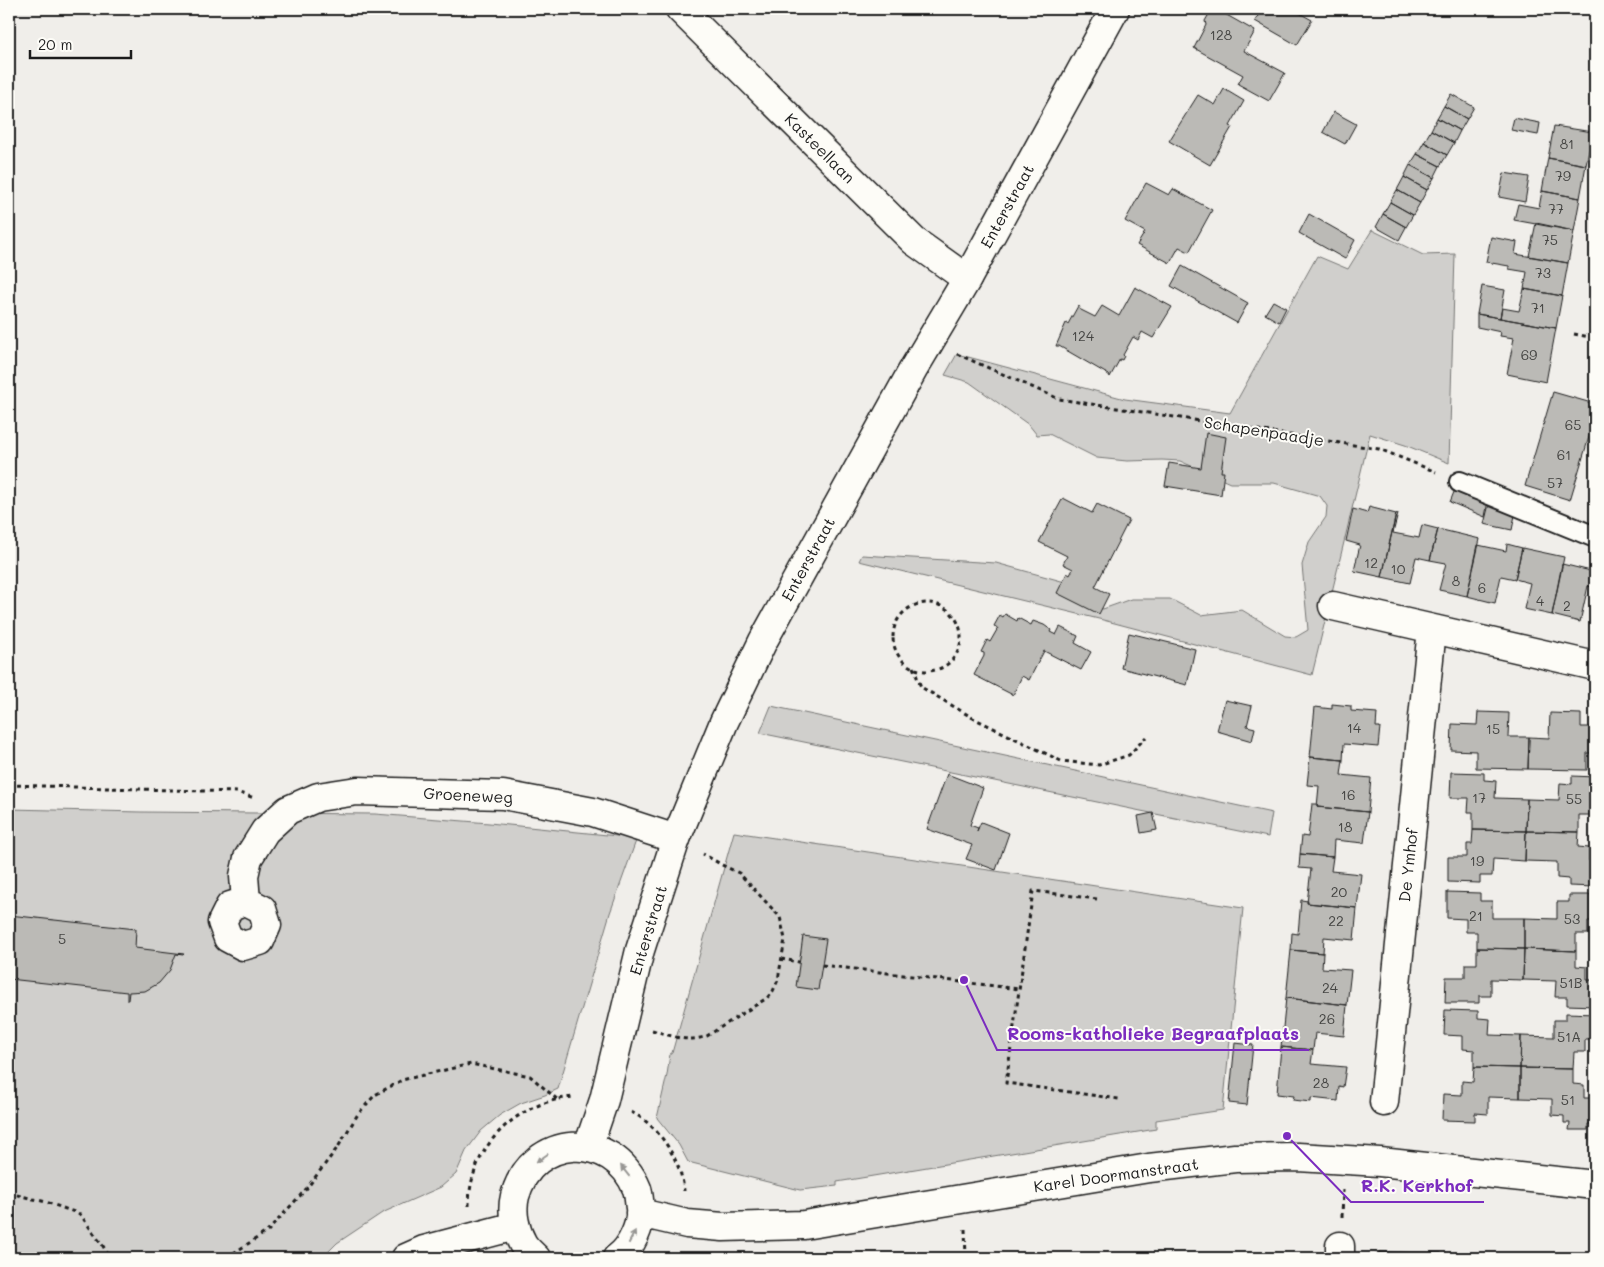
<svg xmlns="http://www.w3.org/2000/svg" width="1604" height="1267" font-family="Mali,sans-serif">
	<rect width="100%" height="100%" fill="#f0eeea"/>
	<filter id="ink" filterUnits="userSpaceOnUse"><feTurbulence type="fractalNoise" baseFrequency=".02" numOctaves="2"/><feDisplacementMap in="SourceGraphic" scale="10" xChannelSelector="R" yChannelSelector="G"/><feConvolveMatrix kernelMatrix="1 2 1 2 8 2 1 2 1" color-interpolation-filters="sRGB"/></filter>
	<g filter="url(#ink)">
		<path fill="#d0cfcc" stroke="#767674" d="M1372 230 1423 255 1455 254 1449 463 1405 445 1370 434 1312 675 1103 620 859 561 862 555 996 563 1065 582 1062 590 1103 609 1131 599H1170L1201 615 1242 610 1285 636 1296 637 1308 630 1302 565 1309 542 1326 517 1327 506 1320 496 1274 483H1230L1180 461 1162 460 1127 461 1097 458 1049 434 1037 435 1029 425 969 382 945 375 957 354 1125 399 1230 413 1317 256 1348 269Z
			M771 706 1272 813 1268 837 760 733Z
			M9 809 141 812 375 814 489 823 637 838 610 913 558 1089 545 1095 521 1103 500 1115 481 1131 466 1151 456 1174 441 1187 382 1213 337 1243 322 1258H9Z
			M734 832 1243 908 1223 1110 1156 1120V1129L837 1182V1186L800 1190 688 1162 679 1145 657 1118 667 1075 670 1054 672 1053Z"/>
		<path fill="#bbbab6" stroke="#1c1c1c" d="M1216 9 1255 31 1244 51 1285 73 1269 101 1238 84 1243 75 1194 48 1206 25 1205 21 1209 14 1214 12Z
			M1254 9H1292L1312 20 1297 45 1255 21 1260 12Z
			M1224 89 1244 101 1230 126 1232 127 1210 165 1169 141 1198 95 1215 105Z
			M1451 94 1474 107 1467 119 1444 106Z
			M1444 106 1467 119 1460 131 1437 118Z
			M1334 112 1356 124 1345 144 1323 132Z
			M1437 118 1460 131 1454 143 1431 130Z
			M1514 118 1540 123 1538 135 1511 130Z
			M1554 126 1593 132 1586 165 1548 158Z
			M1431 130 1454 143 1447 155 1424 142Z
			M1424 142 1447 155 1440 166 1417 154Z
			M1417 154 1440 166 1434 178 1410 165Z
			M1548 158 1586 165 1580 198 1542 191Z
			M1410 165 1434 178 1427 190 1404 177Z
			M1504 173 1529 177 1525 202 1499 197Z
			M1404 177 1427 190 1420 203 1397 190Z
			M1146 183 1169 195 1173 189 1212 210 1189 252 1179 247 1170 263 1137 245 1145 232 1125 221Z
			M1397 190 1420 203 1413 215 1390 202Z
			M1542 191 1580 198 1574 231 1514 220 1518 204 1539 208Z
			M1390 202 1413 215 1406 227 1383 214Z
			M1309 214 1355 240 1345 259 1299 233Z
			M1383 214 1406 227 1399 240 1376 227Z
			M1536 223 1574 231 1568 263 1529 256Z
			M1491 237 1517 242 1515 254 1568 263 1562 296 1524 289 1527 272 1509 269V266L1486 262Z
			M1182 266 1248 303 1237 323 1171 286Z
			M1482 286 1505 290 1500 318 1477 314Z
			M1135 287 1172 307 1153 338 1142 332 1138 340 1133 337 1123 355 1124 356 1122 360 1120 359 1110 377 1109 375 1059 346H1056L1066 323 1068 324 1078 306 1080 307 1079 309 1095 317 1102 306 1119 316Z
			M1524 289 1562 296 1556 328 1500 318 1502 308 1519 311Z
			M1273 301 1286 308 1279 322 1265 314Z
			M1477 314 1556 328 1546 382 1507 374 1514 338 1500 336 1501 332 1477 327Z
			M1553 392 1595 404V417L1570 500 1525 486Z
			M1206 433 1226 437 1221 472H1224L1221 495 1165 486 1169 463 1201 468Z
			M1456 487 1488 501 1485 517 1450 502Z
			M1063 498 1092 513 1097 504 1129 520 1095 587 1109 594 1099 614 1057 593 1067 573 1070 575 1073 569 1063 564 1067 556 1039 542Z
			M1489 504 1515 515 1512 530 1484 524Z
			M1369 507 1396 514 1382 577 1354 571 1360 545 1346 541 1353 509 1367 513Z
			M1396 514H1398L1393 533 1419 538 1422 525 1438 529 1430 560 1416 557 1410 583 1382 577Z
			M1438 529 1480 539 1467 596 1439 590 1446 563 1430 560Z
			M1507 544 1522 548 1515 579 1501 576 1495 603 1467 596 1478 545 1506 551Z
			M1522 548 1564 557 1552 615 1524 609 1530 583 1515 579Z
			M1595 549V588L1588 586 1580 622 1552 615 1562 564 1591 571Z
			M1005 614 1017 621 1018 618 1031 625 1033 621 1044 625 1051 630 1050 632 1056 635 1060 627 1078 636 1075 643 1091 652 1081 670 1044 651 1029 680 1022 676 1013 695 974 675 984 656V653L981 652 987 640 990 642 998 628 994 626 1000 615 1003 617Z
			M1129 633 1195 649 1187 685 1121 668Z
			M1225 700 1252 706 1247 726 1255 728 1252 741 1217 731Z
			M1332 704 1351 706V711L1377 713 1376 727H1380L1378 747 1344 744 1343 760 1310 757 1315 707 1332 709Z
			M1478 712 1509 713 1508 737H1529L1528 769 1476 768V751L1451 750 1452 724 1477 725Z
			M1550 713 1581 714V727H1595V753H1587V770L1528 769 1529 737 1549 738Z
			M1310 757 1343 760 1341 775 1371 778 1368 812 1317 807 1319 786 1307 785Z
			M1451 772 1484 773V780L1496 781 1495 798 1527 799 1526 831 1473 830V812H1468L1469 798H1450Z
			M947 774 983 788 970 825 978 828 977 831 981 822 1009 833 996 870 966 859 972 845 927 829Z
			M1572 776 1595 777V802H1591L1590 815H1579V832L1526 831 1527 799 1559 800 1560 783 1572 784Z
			M1312 804H1317V807L1368 812 1364 843 1334 840 1333 857 1300 854 1302 836 1308 837Z
			M1153 813 1157 830 1141 833 1138 816Z
			M1473 830 1526 831 1525 861 1493 859 1492 876H1480V883L1448 882V857H1467V844H1472Z
			M1526 831 1579 832 1578 847 1589 848V861H1595V887L1569 886V879L1557 878V862L1525 861Z
			M1300 854 1333 857 1331 871 1361 874 1357 908 1307 903 1311 869 1299 868Z
			M1447 892 1480 893V901H1492V918H1524V949L1477 948V932H1466V919L1447 918Z
			M1569 895H1595V921H1588V934H1576V951L1524 949V918L1557 919V902H1569Z
			M1301 900 1308 901 1307 903 1357 908 1354 940 1324 937 1323 953 1291 950 1292 933 1298 934Z
			M9 915 136 929 135 948 184 954 183 955 176 954 170 970 159 983 145 991 129 992 128 1000H127V992L9 979Z
			M803 936 826 939 818 990 796 987Z
			M1477 948 1524 949 1523 980 1491 979V996H1479V1003H1445L1446 977H1465V964H1477Z
			M1524 949 1576 951V966L1587 967V980H1595V1006L1567 1005V997H1555L1556 981 1523 980Z
			M1291 950 1323 953 1322 968 1351 970 1347 1005 1286 998Z
			M1286 998 1347 1005 1344 1036 1315 1033 1313 1050 1281 1047Z
			M1445 1010 1478 1011V1018L1490 1019 1489 1035 1521 1036 1520 1068 1474 1067V1050L1463 1049V1036L1444 1035Z
			M1566 1013 1595 1014V1039H1585V1052H1574L1573 1069 1520 1068 1521 1036 1554 1037V1020H1566Z
			M1235 1043 1253 1045 1247 1105 1229 1103Z
			M1281 1047 1313 1050 1311 1064 1346 1067 1343 1087 1339 1086 1338 1101 1311 1098V1102L1293 1100 1294 1096 1277 1094Z
			M1474 1067 1520 1068V1098L1488 1097V1114L1475 1113V1121L1442 1120 1443 1094 1462 1095V1081L1473 1082Z
			M1520 1068 1573 1069V1084L1584 1085V1098H1595V1124H1588V1130H1569L1570 1123H1564V1116L1552 1115V1099L1520 1098Z
			M1379 1252 1441 1253V1258H1375V1255H1379Z"/>
		<g fill="none" stroke-linecap="round" stroke-linejoin="round">
			<g stroke="#1c1c1c" stroke-width="24">
				<path id="service" d="M1460 482 1595 537"/>
			</g>
			<g stroke="#1c1c1c" stroke-width="31">
				<path id="minor" d="M680 9 914 241 967 279
					M1333 606 1595 666
					M246 901 262 909 267 925 260 941 243 946 228 938 222 922 230 906 246 901 244 876 248 858 265 831 288 810 318 797 357 791 503 795 593 812 676 839
					M1384 1102 1432 629
					M1340 1258V1246"/>
			</g>
			<g stroke="#1c1c1c" stroke-width="31">
				<path id="secondary" d="M588 1147 604 1100 640 950 676 839 724 722 763 641 914 368 967 279 1115 9
					M640 1213 687 1224 723 1227 804 1225 1149 1168 1235 1158 1298 1157 1380 1162 1595 1185
					M406 1258 424 1250 515 1226
					M536 1258C532 1254 526 1249 523 1244 515 1230 511 1212 515 1196 532 1134 613 1129 637 1189 639 1195 639 1202 640 1208 642 1224 631 1249 617 1258"/>
			</g>
			<path stroke="#1c1c1c" stroke-width="3" stroke-dasharray="4 4" stroke-linecap="butt" d="M1574 334 1595 338
				M957 354 1059 399 1379 449 1436 472
				M893 637a34 34 0 1 1 68 0a34 34 0 1 1-68 0Z
				M913 667 921 687 973 718 1061 761 1099 765 1129 755 1146 737
				M9 785 237 792 254 798
				M1097 899 1033 891 1006 1083 1119 1099
				M781 959 799 962
				M822 965 1019 989
				M652 1030C672 1036 687 1043 707 1036L767 998 773 991 778 980 785 939 780 917 739 873 724 866 703 854
				M631 1112C658 1124 682 1162 684 1191
				M9 1193 46 1202 80 1214 103 1246 110 1258
				M469 1206C469 1147 516 1102 573 1097
				M1342 1217 1343 1190
				M965 1229 966 1258
				M218 1258 232 1254 268 1231 307 1188 338 1147 358 1114 375 1095 402 1080 471 1064 530 1076 558 1100"/>
			<use href="#service" stroke="#fdfcf7" stroke-width="20"/>
			<use href="#minor" stroke="#fdfcf7" stroke-width="28"/>
			<use href="#secondary" stroke="#fdfcf7" stroke-width="28"/>
		</g>
		<defs><path id="oneway-solid" d="M-6-.8H1V-3.2L6.5 0L1 3.2V.8H-6Z" transform="scale(1.25)"/></defs>
		<g fill="#989794">
			<use href="#oneway-solid" transform="translate(542 1158) rotate(145)"/>
			<use href="#oneway-solid" transform="translate(625 1171) rotate(-128)"/>
			<use href="#oneway-solid" transform="translate(632 1237) rotate(-63)"/>
		</g>
	</g>
	<g text-anchor="middle" stroke-width="4" stroke-linejoin="round" paint-order="stroke">
		<g font-size="14" fill="#444442">
			<text x="1221" y="40">128</text>
			<text x="1567" y="149">81</text>
			<text x="1563" y="181">79</text>
			<text x="1556" y="214">77</text>
			<text x="1550" y="245">75</text>
			<text x="1543" y="278">73</text>
			<text x="1538" y="313">71</text>
			<text x="1083" y="341">124</text>
			<text x="1529" y="360">69</text>
			<text x="1573" y="430">65</text>
			<text x="1564" y="460">61</text>
			<text x="1555" y="488">57</text>
			<text x="1371" y="568">12</text>
			<text x="1398" y="574">10</text>
			<text x="1456" y="586">8</text>
			<text x="1482" y="593">6</text>
			<text x="1540" y="606">4</text>
			<text x="1567" y="611">2</text>
			<text x="1354" y="733">14</text>
			<text x="1493" y="734">15</text>
			<text x="1348" y="800">16</text>
			<text x="1479" y="803">17</text>
			<text x="1574" y="804">55</text>
			<text x="1345" y="832">18</text>
			<text x="1477" y="866">19</text>
			<text x="1339" y="897">20</text>
			<text x="1476" y="921">21</text>
			<text x="1572" y="924">53</text>
			<text x="1336" y="926">22</text>
			<text x="62" y="944">5</text>
			<text x="1571" y="988">51B</text>
			<text x="1330" y="993">24</text>
			<text x="1327" y="1024">26</text>
			<text x="1569" y="1042">51A</text>
			<text x="1321" y="1088">28</text>
			<text x="1568" y="1105">51</text>
		</g>
		<g font-size="16" fill="#1c1c1c" stroke="#fdfcf7">
			<text transform="translate(820 148) rotate(45)" y="6">Kasteellaan</text>
			<text transform="translate(1007 206) rotate(-61)" y="6">Enterstraat</text>
			<text transform="translate(1264 431) rotate(9)" y="6">Schapenpaadje</text>
			<text transform="translate(808 559) rotate(-61)" y="6">Enterstraat</text>
			<text transform="translate(468 795) rotate(3)" y="6">Groeneweg</text>
			<text transform="translate(1408 865) rotate(-84)" y="6">De Ymhof</text>
			<text transform="translate(648 930) rotate(-73)" y="6">Enterstraat</text>
			<text transform="translate(1116 1175) rotate(-8)" y="6">Karel Doormanstraat</text>
		</g>
	</g>
	<path fill="none" stroke="#7b2cbf" stroke-width="2" d="M964 980L997 1050H1309M1287 1136L1351 1202H1484"/>
	<g fill="#7b2cbf" stroke="#fdfcf7" stroke-width="2">
		<circle cx="964" cy="980" r="5"/>
		<circle cx="1287" cy="1136" r="5"/>
	</g>
	<g font-size="18" text-anchor="middle" font-weight="bold" fill="#7b2cbf" stroke="#fdfcf7" stroke-width="4" stroke-linejoin="round" paint-order="stroke">
		<text x="1153" y="1040">Rooms-katholieke Begraafplaats</text>
		<text x="1417" y="1192">R.K. Kerkhof</text>
	</g>
	<rect width="1604" height="1267" fill="none" stroke="#fdfcf7" stroke-width="30"/>
	<rect x="15" y="15" width="1574" height="1237" fill="none" stroke="#1c1c1c" stroke-width="2" filter="url(#ink)"/>
	<path d="M30 50v8h101v-8" fill="none" stroke="#1c1c1c" stroke-width="2.5"/>
	<text x="38" y="50" font-size="15" fill="#1c1c1c" stroke="#fdfcf7" stroke-width="4" paint-order="stroke">20 m</text>
</svg>
